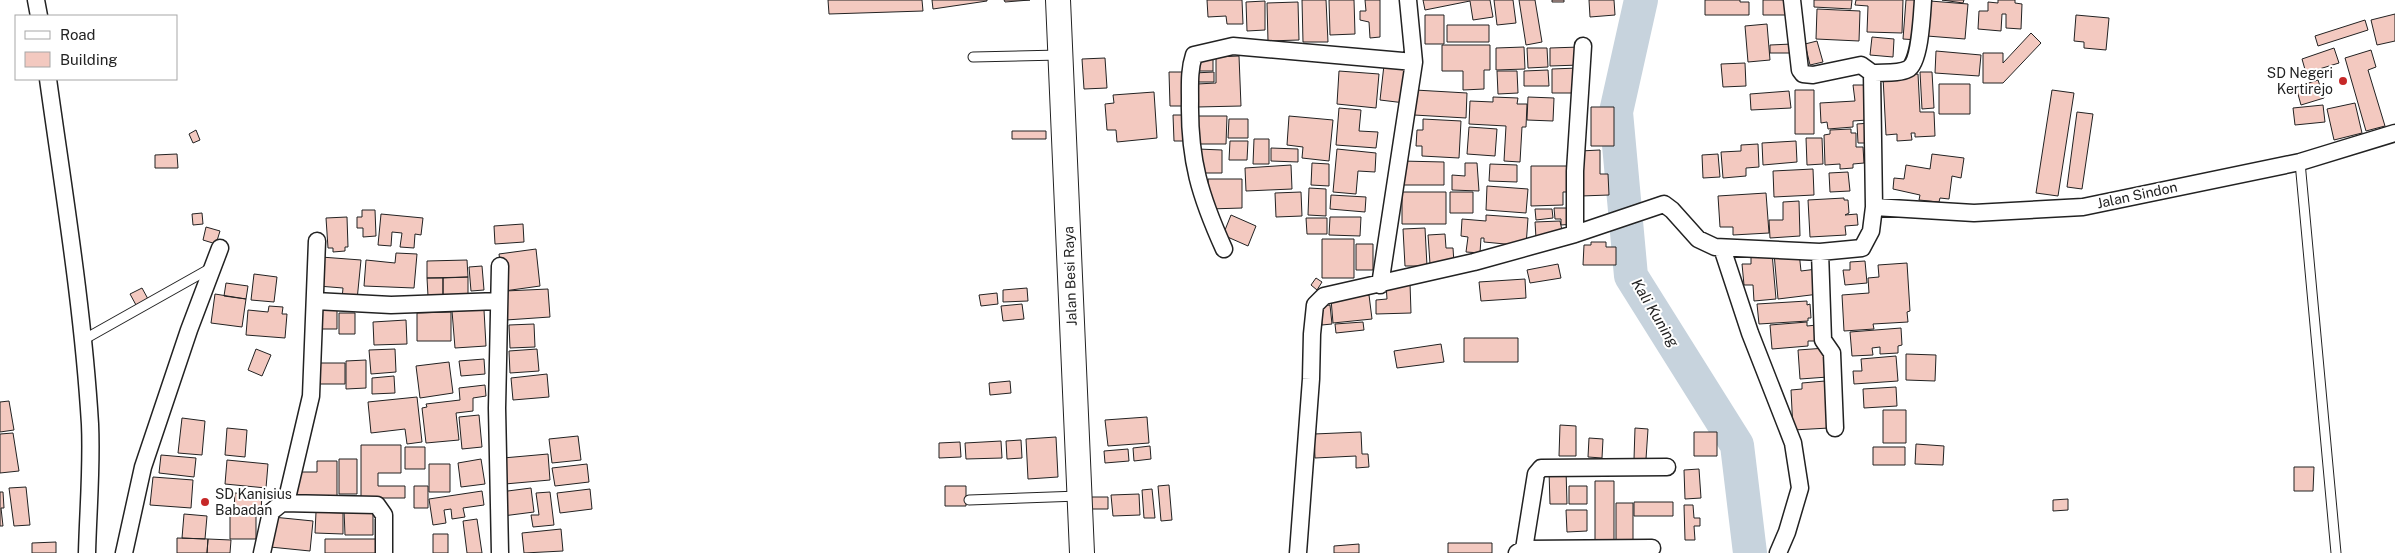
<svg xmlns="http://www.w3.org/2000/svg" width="2395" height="553" font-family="'Public Sans',sans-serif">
	<rect width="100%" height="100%" fill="#fff"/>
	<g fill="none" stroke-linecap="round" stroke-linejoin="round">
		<path stroke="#c7d3dd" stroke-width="34" d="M1641 0 1616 112 1631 276 1737 445 1750 553"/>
	</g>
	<path fill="#f3c9c0" stroke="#222" d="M828 0H922L923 11 829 14Z
		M932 0H987V1L933 9Z
		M1004 0H1030L1005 2Z
		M1207 0H1242L1243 24H1227L1226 16 1208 17Z
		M1302 0H1326L1328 42H1303Z
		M1329 0H1354L1355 34 1330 35Z
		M1365 0H1380V37L1370 38 1369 22 1360 20V11H1366Z
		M1423 0H1490L1493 17 1473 20 1470 1 1425 10Z
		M1494 0H1513L1516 23 1497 25Z
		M1519 0H1535L1542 42 1526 45Z
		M1552 0H1564V2H1552Z
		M1589 0H1614L1615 15 1590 17Z
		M1705 0H1740V2H1749V15H1705Z
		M1763 0H1787V15H1763Z
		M1814 0H1852L1851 9 1814 7Z
		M1856 0H1903L1902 33 1867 32 1868 6 1855 5Z
		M1906 0H1920L1918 40 1903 39Z
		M1942 0H1964L1963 3Z
		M1998 0H2015V3L2022 4 2021 29 2006 28V14H2002L2001 31 1978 29 1979 11H1988V2L1998 3Z
		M1265 1V30L1247 31 1246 2Z
		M1930 1 1968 4 1965 39 1927 36Z
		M1298 2 1299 40 1268 41 1267 3Z
		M1817 9 1860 11 1859 41 1816 39Z
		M2395 14V41L2377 45 2371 20Z
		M1425 15H1444V44H1425Z
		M2076 15 2109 18 2106 50 2084 48V42L2074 41Z
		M2365 20 2368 30 2318 46 2315 36Z
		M1767 24 1770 60 1748 62 1745 26Z
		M1447 25H1489V42H1447Z
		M2031 33 2041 43 2003 83H1983V53H2003V63Z
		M1872 37 1894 39 1893 57 1870 55Z
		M1817 41 1823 62 1810 65 1805 44Z
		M1792 44V53H1770V45Z
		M1442 45H1490V70H1484V89L1463 90V71H1442Z
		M1524 47 1525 69 1496 70V48Z
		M1580 47V65L1550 66V48Z
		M1527 48H1547L1548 67 1528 68Z
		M2334 48 2339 63 2306 73 2302 59Z
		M2371 50 2376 67 2368 70 2385 126 2366 131 2345 58Z
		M1936 51 1981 55 1979 76 1935 73Z
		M1239 56 1241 106 1197 107V84L1216 83V57Z
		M1196 57H1213V71H1196Z
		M1105 58 1107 88 1084 89 1082 59Z
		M1745 63 1746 86 1723 87 1721 64Z
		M1384 65 1409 68 1405 103 1380 100Z
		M1578 68 1579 93H1552V69Z
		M1548 70 1549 86H1524V71Z
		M1339 71 1379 74 1376 108 1337 104Z
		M1497 71H1517L1518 93 1498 94Z
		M1169 72H1185V106H1170Z
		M1214 72V82H1194V73Z
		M1920 72H1932L1934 108 1922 109Z
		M1918 74 1920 112H1934L1935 136 1915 137V133H1911L1912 140 1897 141V134L1886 135 1883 77Z
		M2318 80 2324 98 2301 105 2296 87Z
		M1939 84H1970V114H1939Z
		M1853 85H1864L1867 120 1853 121V127L1828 129 1827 122 1821 123 1820 103 1855 101Z
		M1415 90 1467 93 1466 118 1414 115Z
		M1795 90H1814V134H1795Z
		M2052 90 2074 93 2058 196 2036 193Z
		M1789 91 1791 108 1751 110 1750 94Z
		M1154 92 1157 138 1117 142 1116 130H1107L1105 104 1114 103 1113 95Z
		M1493 97 1518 98 1517 104H1527L1526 127H1522L1520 162 1504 161 1506 126 1469 124 1470 101 1493 102Z
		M1528 97 1554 98 1553 121 1527 120Z
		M2355 103 2362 133 2334 140 2327 109Z
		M2323 105 2325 122 2295 125 2293 108Z
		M1591 107H1614V146H1591Z
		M1339 108 1361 110 1359 131 1378 132 1376 148 1336 145Z
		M2077 112 2093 114 2082 189 2067 187Z
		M1173 115H1185L1186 141H1174Z
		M1193 116H1227L1226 144H1193Z
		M1289 116 1333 120 1329 161 1302 158 1303 147 1287 145Z
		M1229 119H1248V138H1228Z
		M1423 119 1461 121 1459 158 1422 156V146H1416L1417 130H1423Z
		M1870 123 1871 143H1858L1857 124Z
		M1469 127 1497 129 1495 156 1467 154Z
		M1851 129V133H1856V147H1863L1864 163 1853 164V168L1840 169V164L1825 165 1824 135 1830 134V130Z
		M196 130 200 140 193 143 189 134Z
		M1012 131H1046V139H1012Z
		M1806 138H1822L1823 164 1807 165Z
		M1254 139H1269V164H1253Z
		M1230 141H1248L1247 160H1229Z
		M1796 141 1797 162 1763 165 1762 143Z
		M1758 144 1759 167 1746 168V176L1723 178 1721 152 1741 151V145Z
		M1271 148 1298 149V162L1271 161Z
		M1198 149 1222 150V173H1197Z
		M1337 149 1376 153 1375 172 1358 171 1356 194 1333 192Z
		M1600 150V174H1608L1609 195 1581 196 1580 151Z
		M177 154 178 168H155V155Z
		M1718 154 1720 177 1703 178 1702 155Z
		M1932 154 1964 158 1961 178 1952 176 1949 199 1940 198 1939 202 1919 200 1920 195 1893 189 1894 178 1904 179 1906 165 1930 169Z
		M1401 161 1444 162V185H1401Z
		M1312 163 1329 164V186L1311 185Z
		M1465 163H1477L1479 191 1452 190V175L1465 176Z
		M1490 164 1517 165V182L1489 181Z
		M1291 165 1292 189 1246 191 1245 168Z
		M1531 166H1573L1574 192H1563V205L1531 206Z
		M1813 169 1814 195 1774 197 1773 171Z
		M1848 172 1850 191 1830 192 1829 173Z
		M1208 179H1242V208L1209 209Z
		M1487 186 1528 189 1526 213 1486 210Z
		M1309 188 1326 189V216L1308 215Z
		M1301 192 1302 216 1276 217 1275 193Z
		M1402 192H1446V224H1402Z
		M1450 192H1473V213H1450Z
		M1766 193 1769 233 1733 235V227H1720L1718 196Z
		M1331 195 1366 197 1365 212 1330 209Z
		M1844 198V200H1848L1849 213 1845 215 1857 214 1858 225 1845 226 1846 235 1810 237 1808 200Z
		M1799 201 1800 236 1770 238 1769 220H1783V202Z
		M1554 208H1573L1574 224 1561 225V219H1555Z
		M1535 209H1552L1553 218 1536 220Z
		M362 210H375L376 236 363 237V228H357V217H362Z
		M202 213 203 224 193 225 192 214Z
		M381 214 423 218 421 235 415 234 414 248 400 247 402 233 392 232 391 246 378 245Z
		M1231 215 1256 226 1248 246 1223 235Z
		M1486 215 1528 218 1526 246 1484 242V238H1481L1480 253 1466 252 1468 237 1461 236 1462 219 1486 221Z
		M347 217 348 247H345V251L333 252V248H328L326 218Z
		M1330 217H1361L1360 236 1329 235Z
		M1306 218H1327V234H1307Z
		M1560 221 1563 235 1536 238 1535 222Z
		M523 224 524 242 495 244 494 226Z
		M206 227 220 231 216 244 203 240Z
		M1425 228 1427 266H1405L1403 229Z
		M1445 234 1446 248H1453L1454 263 1430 264 1428 235Z
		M1322 239H1354V278H1322Z
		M1591 242H1606V247H1616V265H1583L1584 245H1591Z
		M1356 244H1373V270H1356Z
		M536 249 540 286 504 291 499 254Z
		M1799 252 1801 271 1817 269 1819 294 1778 299 1774 253Z
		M396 253 417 254 414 288 364 286 366 260 395 263Z
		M1772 253 1776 299 1754 301 1753 285H1744L1742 264H1751V255Z
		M321 257 361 260 357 300 342 299 343 288 318 286Z
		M467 260 468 277 427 278V261Z
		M1865 261 1867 283 1845 285 1843 270H1850V262Z
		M1907 263 1910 311 1907 312 1908 322 1873 324 1874 329 1844 331 1842 295 1869 293 1868 278 1879 277 1878 265Z
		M1558 264 1561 278 1530 283 1527 270Z
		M482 266 484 290 471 291 469 267Z
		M254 274 277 277 274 302 251 300Z
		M468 277V295L443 296V278Z
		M427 278H443V296H428Z
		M1316 278 1322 282 1317 290 1311 285Z
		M1525 279 1526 298 1481 301 1479 282Z
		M226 283 248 286 246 299 224 296Z
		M1410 283 1411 313 1376 314V300L1387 299 1386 284Z
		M142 288 148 299 136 305 130 294Z
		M1027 288 1028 301 1003 302V290Z
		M548 289 550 317 506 320 505 291Z
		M997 293 998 304 981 306 979 295Z
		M215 294 246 299 242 327 211 323Z
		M1369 295 1372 319 1333 323 1331 299Z
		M1807 301V305L1810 304 1811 318H1808V321L1759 324 1757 304Z
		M1022 304 1024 319 1003 321 1001 306Z
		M1330 305 1332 324 1322 325 1320 306Z
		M269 306 283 307 282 314H287L285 338 246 335 248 310 268 312Z
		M317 307H337V329H317Z
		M484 310 486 346 455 348 452 311Z
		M451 312V341H417V313Z
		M339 313H355V334H339Z
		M406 320 407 344 374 345 373 322Z
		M1363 322 1364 330 1336 333 1335 324Z
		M1807 322V326L1817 325 1819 341H1808V346L1772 349 1770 325Z
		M534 324 535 347 510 348 509 325Z
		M1901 328 1902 345 1898 346V353L1880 354V347L1872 348 1873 355 1852 356 1850 332Z
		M1464 338H1518V362H1464Z
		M1441 344 1444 362 1397 368 1394 351Z
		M1826 348 1828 377 1800 379 1798 350Z
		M256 349 271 355 262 376 248 370Z
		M395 349 396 372 371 374 369 350Z
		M537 349 539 371 510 373 509 351Z
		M1906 354 1936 355 1935 381 1906 380Z
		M1896 356 1898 381 1854 384 1853 371H1862L1861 359Z
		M484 359 485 374 461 376 459 361Z
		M366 360V388L346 389V361Z
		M449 362 453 393 420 398 416 366Z
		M317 363H345V384H317Z
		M547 374 549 397 513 400 511 378Z
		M394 376 395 393 372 394V378Z
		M1010 381 1011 393 990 395 989 383Z
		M1825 381 1829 428 1793 430 1791 390 1802 389V383Z
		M485 385 486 396 473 398V411L456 413 459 440 426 443 422 408 427 407 426 404 460 400 459 388Z
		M1896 387 1897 406 1864 408 1863 389Z
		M417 397 422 442 407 444 405 429 371 433 368 402Z
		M9 401 14 430 0 432V402Z
		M1883 410H1906V443H1883Z
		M479 415 482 447 462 449 459 417Z
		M1147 417 1149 443 1108 446 1105 420Z
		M182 418 205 421 202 455 178 453Z
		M1560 425 1576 426V456H1559Z
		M227 428 247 430 245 457 225 455Z
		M1635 428 1648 429 1646 459H1634Z
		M1361 432 1362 454H1368L1369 467 1356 468V456L1315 458 1314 434Z
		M1694 432H1717V456H1694Z
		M13 433 19 471 0 473V434Z
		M578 436 581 460 552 463 549 439Z
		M1056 437 1058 477 1028 479 1026 439Z
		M1589 438 1603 439 1602 458 1588 457Z
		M1021 440 1022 458 1007 459 1006 441Z
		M1001 441 1002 458 966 459 965 443Z
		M960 442 961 457 939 458V443Z
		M1916 444 1944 446 1943 465 1915 464Z
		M361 445H401V473H378V486H405V498H361Z
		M1150 446 1151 459 1134 461 1133 448Z
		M405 447H425V469H405Z
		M1873 447H1905V465H1873Z
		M1128 449 1129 461 1105 463 1104 451Z
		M548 454 550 480 505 484 503 458Z
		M161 455 196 458 194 477 159 473Z
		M339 459H357V494H339Z
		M481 459 485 484 461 487 458 463Z
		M227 460 268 464 266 488 225 484Z
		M317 461H337V501H295V472H317Z
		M429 464H450V492H429Z
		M587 464 589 482 555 486 552 468Z
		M2294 467H2314L2313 491H2294Z
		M1699 469 1701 498 1685 499 1684 470Z
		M1566 470 1567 504H1550L1549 471Z
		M153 477 193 480 191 508 150 505Z
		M1595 481H1614V540H1595Z
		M1169 485 1172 520 1161 521 1158 486Z
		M414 486H428V508H414Z
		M945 486H966V506H945Z
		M1569 486H1587V504H1569Z
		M26 487 30 525 14 526 9 488Z
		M531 488 534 512 503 516 500 492Z
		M590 489 592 509 560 513 557 493Z
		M1152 489 1155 518H1144L1142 490Z
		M482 491 484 505 463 508 465 517 452 519 451 509 444 510 446 523 433 525 429 499Z
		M0 492H3L4 508H1L3 526H0Z
		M550 492 554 525 533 527 531 515H539L536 493Z
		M235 493 262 495 261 511 234 509Z
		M1139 494 1140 515 1113 516 1111 495Z
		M1087 497H1108V509H1087Z
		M2068 499V510L2053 511V500Z
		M1634 502H1673V516H1634Z
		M1616 503H1633V540H1616Z
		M1684 505H1693L1694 518H1700V526H1694L1695 540H1685Z
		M373 509V535H345L344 510Z
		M1566 510H1587V531L1567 532Z
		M316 512 343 513V534L315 533Z
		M184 514 207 516 205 539 182 538Z
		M230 514H256V539H230Z
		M273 517 313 521 310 551 270 547Z
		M477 519 482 553H467L463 521Z
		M561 529 563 551 524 553 522 533Z
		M433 534H448V553H433Z
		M177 538 208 539 207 553H177Z
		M208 539 231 540 230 553H207Z
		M325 539H376V553H325Z
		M56 542V553H32V543Z
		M1448 543H1492V553H1448Z
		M1359 544V553H1334V546Z"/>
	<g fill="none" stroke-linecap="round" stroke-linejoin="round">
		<g stroke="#222" stroke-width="11">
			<path id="service" d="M973 57 1060 55
				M2300 162 2336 553
				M83 340 211 268
				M969 500 1079 496"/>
		</g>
		<g stroke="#222" stroke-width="19">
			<path id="minor" d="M36 0 39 16
				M1872 73C1883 72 1899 74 1908 69 1920 63 1922 14 1923 0
				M48 79C64 194 83 308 90 424 92 467 88 511 87 553
				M1874 207 1974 213 2083 207 2300 162 2395 133
				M1575 234V171L1583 46
				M1722 248 1750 333 1793 443 1800 488 1787 532 1778 553
				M1224 249C1200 196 1189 160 1190 101 1190 85 1189 70 1194 55L1233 46 1414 62
				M1820 252 1823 340 1832 353 1835 428
				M500 266 497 408 500 553
				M1380 285 1414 62 1408 0
				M315 301 391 305 499 301
				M282 503 288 494 311 396 317 241
				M1524 549 1536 474 1541 468 1667 467
				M124 553 143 467 189 330 220 248
				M262 553 271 512 282 503 377 505 384 515V553
				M1298 553 1311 379 1312 334 1315 305 1324 296 1474 262 1575 234 1664 204 1672 210 1698 239 1715 247 1820 252 1862 248 1871 231 1874 207 1872 73 1861 65 1813 75 1803 74 1800 70 1792 0
				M1517 553 1524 549 1652 548"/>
		</g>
		<g stroke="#222" stroke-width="26">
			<path id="secondary" d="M1058 0 1082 553"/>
		</g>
		<use href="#service" stroke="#fff" stroke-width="9"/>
		<use href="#minor" stroke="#fff" stroke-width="16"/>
		<use href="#secondary" stroke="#fff" stroke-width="24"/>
	</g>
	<g fill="#c62828" stroke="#fff" stroke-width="2">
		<circle cx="2343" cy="81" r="5"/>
		<circle cx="205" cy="502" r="5"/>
	</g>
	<g text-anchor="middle" stroke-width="4" stroke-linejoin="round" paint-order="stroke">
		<g font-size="14" fill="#222" stroke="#fff" text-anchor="end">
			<text x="2333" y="78">SD Negeri<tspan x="2333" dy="16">Kertirejo</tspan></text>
			<text x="215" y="499" text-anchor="start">SD Kanisius<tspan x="215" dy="16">Babadan</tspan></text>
		</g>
		<g font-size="14" fill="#222" stroke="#fff">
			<text transform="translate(2137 195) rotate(-12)" y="5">Jalan Sindon</text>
			<text transform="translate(1070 276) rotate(-92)" y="5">Jalan Besi Raya</text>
		</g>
		<g font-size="15" font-style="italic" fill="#222" stroke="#fff">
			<text transform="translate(1655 313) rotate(59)" y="5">Kali Kuning</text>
		</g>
	</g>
	<rect x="15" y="15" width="162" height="65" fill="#ffffff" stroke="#a7a7a7"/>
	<rect x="25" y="31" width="25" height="8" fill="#ffffff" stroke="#a7a7a7"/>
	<text x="60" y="40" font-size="15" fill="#222222">Road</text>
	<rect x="25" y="52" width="25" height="15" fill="#f3c9c0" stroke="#a7a7a7"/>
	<text x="60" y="65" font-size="15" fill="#222222">Building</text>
</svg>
